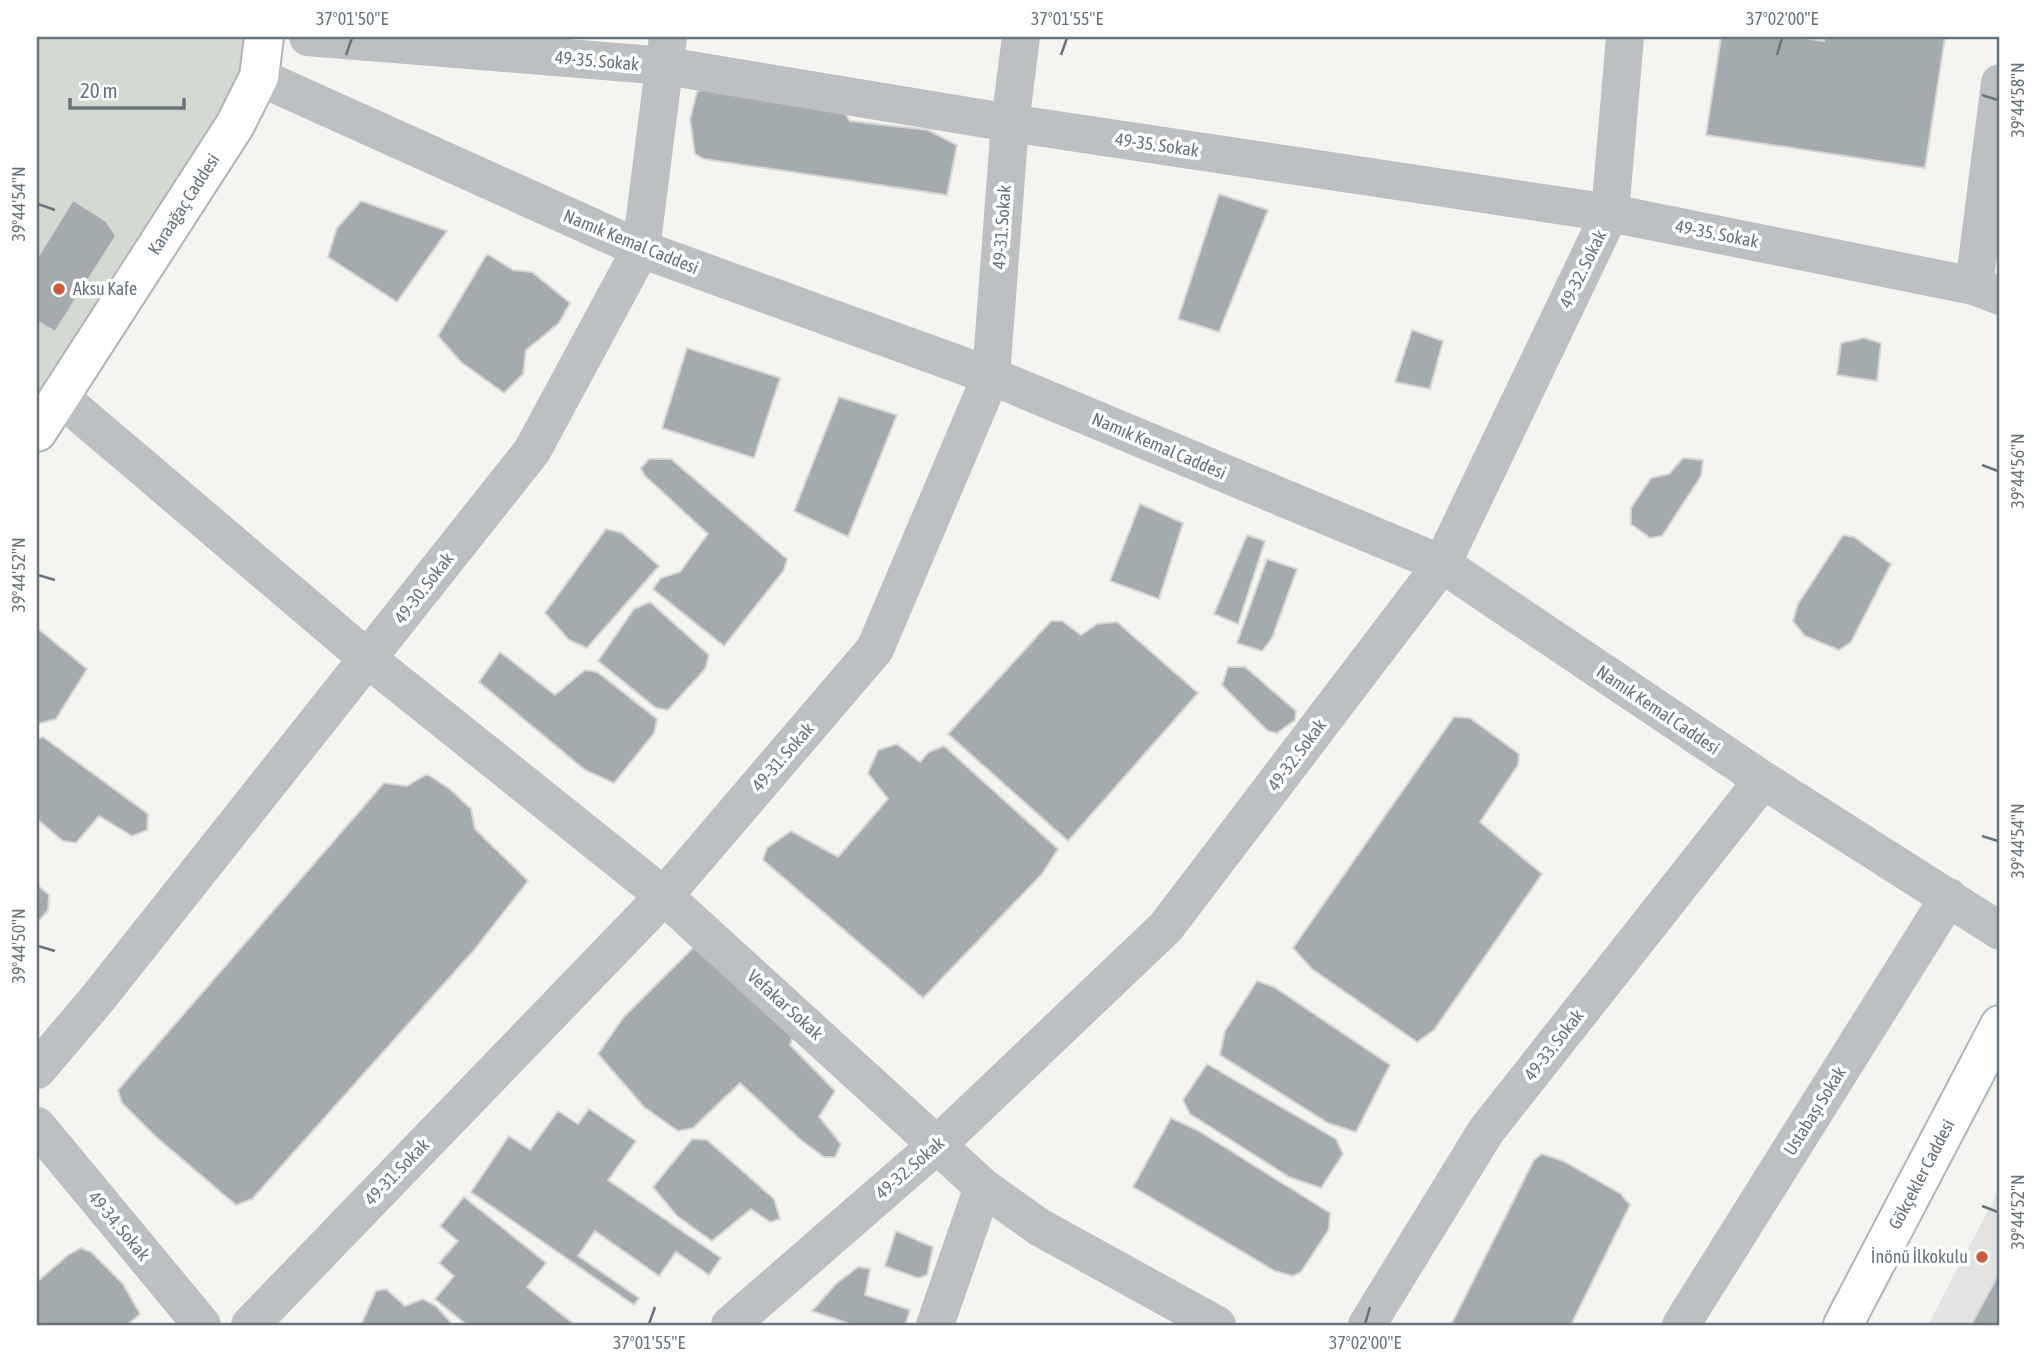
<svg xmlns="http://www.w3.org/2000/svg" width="2037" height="1362" font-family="'Asap Condensed',sans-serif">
	<rect width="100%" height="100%" fill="#f4f4f1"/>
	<path fill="#e2e3e2" d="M2000 1188V1325H1928Z"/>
	<path fill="#d4d9d1" d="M37 37H247L245 70 158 218 37 403Z"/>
	<path fill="#a4abaf" stroke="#d6d6d4" stroke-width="2" d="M1721 37H1798L1824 41V37H1945L1925 168 1706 135Z
		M707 87 839 104 850 121 928 130 957 145 947 195 704 159 695 154 690 119 697 92Z
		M1219 194 1268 210 1219 332 1178 319Z
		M73 200 106 221 116 236 55 332 37 321V258Z
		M361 201 447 231 397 302 328 257 337 228Z
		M487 254 513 270 532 272 570 303 559 323 526 350 523 374 504 393 461 362 438 336Z
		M1412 330 1443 341 1430 389 1395 382Z
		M1864 338 1881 343 1877 381 1837 375 1841 343Z
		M687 348 780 378 754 458 662 428Z
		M839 397 897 415 848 537 794 511Z
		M1683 458 1703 460 1701 476 1662 536 1650 538 1631 524V508L1651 478 1669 474Z
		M649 459H671L787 559 784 570 724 646 653 589 661 578 680 572 708 534 644 475 641 468Z
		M1140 504 1183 523 1159 599 1110 581Z
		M606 529 622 533 659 566 587 648 569 640 545 613Z
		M1247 535 1265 541 1238 624 1214 614Z
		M1843 535 1854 537 1891 564 1851 642 1839 650 1805 636 1793 621 1798 604Z
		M1267 559 1297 569 1272 638 1262 651 1237 643Z
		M650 602 709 655 705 669 668 710 656 708 598 661 634 609Z
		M1051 621H1062L1081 635 1097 624 1117 622 1198 693 1068 841 948 734Z
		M37 628 87 669 56 719 37 724Z
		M500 652 555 695 585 670 597 672 657 719 654 733 614 783 585 770 479 682Z
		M1228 667H1245L1296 711 1295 720 1277 733 1268 731 1222 685Z
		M1454 717 1470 718 1519 754 1518 765 1480 822 1542 874 1434 1030 1417 1042 1312 969 1293 948Z
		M43 737 148 814 147 830 132 836 99 816 76 843 63 841 37 819V739Z
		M897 744 920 762 929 752 944 746 1058 849 1042 874 923 998 763 860 767 848 791 831 838 857 888 799 868 773 878 750Z
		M427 774 451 790 471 809 475 829 528 881 474 950 252 1199 236 1205 155 1136 122 1103 118 1090 384 783 407 786Z
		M37 885 49 895 48 910 37 923Z
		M694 947 798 1021 790 1045 835 1091 819 1117 841 1144 835 1157H824L801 1140 740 1083 693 1128 678 1131 644 1107 598 1054 623 1018Z
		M1257 981 1274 987 1390 1065 1356 1132 1328 1123 1220 1055 1225 1031Z
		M1207 1064 1336 1139 1343 1154 1321 1188 1289 1177 1190 1114 1183 1100Z
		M589 1109 636 1141 608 1180 721 1258 709 1275 676 1252 659 1276 595 1231 578 1256 639 1298 634 1305 471 1192 509 1136 530 1150 558 1111 578 1124Z
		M1171 1118 1197 1130 1330 1213 1329 1229 1301 1272 1293 1276 1275 1271 1133 1187Z
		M692 1139 707 1140 774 1199 780 1219 770 1222 751 1209 712 1241 677 1216 653 1187Z
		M1542 1154 1563 1161 1621 1194 1630 1205 1571 1325H1451L1534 1160Z
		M464 1197 546 1263 527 1287 575 1325H467L435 1299 454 1276 439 1263 458 1241 440 1226Z
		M896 1231 933 1247 927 1275 918 1278 885 1266Z
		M81 1248 91 1252 123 1284 140 1314 127 1325H37V1282L68 1255Z
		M858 1267 870 1269 865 1295 910 1310 905 1325H853L812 1311 836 1284Z
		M2000 1272V1325H1971Z
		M386 1289 405 1306 423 1299 436 1306 453 1325H361L376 1291Z"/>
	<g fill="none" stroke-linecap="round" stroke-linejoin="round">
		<g stroke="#b1b5b9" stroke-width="42">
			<g id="secondary">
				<path id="s1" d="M1843 1325 2000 1025"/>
			</g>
		</g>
		<g stroke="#b0b4b7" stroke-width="42">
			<g id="primary">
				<path id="s2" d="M37 432 235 125 259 77 264 37"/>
			</g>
		</g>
		<path stroke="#bcc0c2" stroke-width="38" d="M308 37 666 66 1010 123 1610 213 1974 286 2000 296
			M259 77 641 249 991 376 1442 564 1763 780 2000 931
			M1974 286 2000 83
			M60 397 368 659 664 896 983 1187 1039 1227 1217 1325
			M37 1070 98 998 532 451 641 249 668 37
			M37 1126 202 1325
			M250 1325 664 896 875 649 991 376 1010 123 1021 37
			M730 1325 938 1144 1166 927 1442 564 1610 213 1625 37
			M935 1325 983 1187
			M1367 1325 1486 1131 1763 780
			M1681 1325 1949 897"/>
		<use href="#secondary" stroke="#fff" stroke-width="38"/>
		<use href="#primary" stroke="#fff" stroke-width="38"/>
	</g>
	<path fill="none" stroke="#67747e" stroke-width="2.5" d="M346 55 352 38M1061 55 1067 38M1777 55 1782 38M1982 95 1998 100M38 204 55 210M1982 465 1998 471M38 575 55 580M1982 836 1998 841M38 946 55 951M1982 1206 1998 1212M649 1324 655 1307M1365 1324 1370 1307"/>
	<g fill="#cd5a38" stroke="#fff" stroke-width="2.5">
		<circle cx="59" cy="289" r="7"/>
		<circle cx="1982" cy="1257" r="7"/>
	</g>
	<g text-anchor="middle" stroke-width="7" stroke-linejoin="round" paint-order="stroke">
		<g font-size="18" fill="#67747e" stroke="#fff">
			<text transform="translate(597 61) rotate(5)" y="6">49-35. Sokak</text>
			<text transform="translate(1157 145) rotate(8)" y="6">49-35. Sokak</text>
			<text dy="6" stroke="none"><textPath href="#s2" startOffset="271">Karaağaç Caddesi</textPath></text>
			<text transform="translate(1002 227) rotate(-86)" y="6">49-31. Sokak</text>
			<text transform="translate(1717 234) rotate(11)" y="6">49-35. Sokak</text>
			<text transform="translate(631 242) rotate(22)" y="6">Namık Kemal Caddesi</text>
			<text transform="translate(1583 269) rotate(-64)" y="6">49-32. Sokak</text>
			<text transform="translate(1159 446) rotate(23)" y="6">Namık Kemal Caddesi</text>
			<text transform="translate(424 588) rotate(-52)" y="6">49-30. Sokak</text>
			<text transform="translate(1658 710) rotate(34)" y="6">Namık Kemal Caddesi</text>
			<text transform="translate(1297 755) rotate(-53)" y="6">49-32. Sokak</text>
			<text transform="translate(783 757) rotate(-49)" y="6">49-31. Sokak</text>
			<text transform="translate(785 1005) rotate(42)" y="6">Vefakar Sokak</text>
			<text transform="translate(1554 1045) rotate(-52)" y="6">49-33. Sokak</text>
			<text transform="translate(1815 1111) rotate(-58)" y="6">Ustabaşı Sokak</text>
			<text transform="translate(910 1168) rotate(-41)" y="6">49-32. Sokak</text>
			<text transform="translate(397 1172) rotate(-46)" y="6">49-31. Sokak</text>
			<text dy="6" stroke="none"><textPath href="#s1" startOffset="170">Gökçekler Caddesi</textPath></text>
			<text transform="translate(119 1226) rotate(50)" y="6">49-34. Sokak</text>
		</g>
		<g font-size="18" fill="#67747e" stroke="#fff" text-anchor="start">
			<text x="73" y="295">Aksu Kafe</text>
			<text x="1968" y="1263" text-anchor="end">İnönü İlkokulu</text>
		</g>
	</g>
	<rect width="2037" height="1362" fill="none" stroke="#ffffff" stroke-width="77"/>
	<path d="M70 98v10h114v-10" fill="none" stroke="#67747e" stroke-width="3.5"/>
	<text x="80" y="98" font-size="21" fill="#67747e" stroke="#ffffff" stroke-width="5" paint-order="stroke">20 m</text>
	<rect x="38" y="38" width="1960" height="1286" fill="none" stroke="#67747e" stroke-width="2.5"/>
	<g font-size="18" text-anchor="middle" fill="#67747e">
		<text x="352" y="25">37°01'50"E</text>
		<text x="1067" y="25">37°01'55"E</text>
		<text x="1782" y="25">37°02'00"E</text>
		<text transform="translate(2018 100) rotate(-90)" y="6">39°44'58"N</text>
		<text transform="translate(19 204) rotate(-90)" y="6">39°44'54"N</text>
		<text transform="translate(2018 471) rotate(-90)" y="6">39°44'56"N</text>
		<text transform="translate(19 575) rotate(-90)" y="6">39°44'52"N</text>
		<text transform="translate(2018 841) rotate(-90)" y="6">39°44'54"N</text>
		<text transform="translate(19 946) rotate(-90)" y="6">39°44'50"N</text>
		<text transform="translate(2018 1212) rotate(-90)" y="6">39°44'52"N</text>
		<text x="649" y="1349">37°01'55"E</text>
		<text x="1365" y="1349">37°02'00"E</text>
	</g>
</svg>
